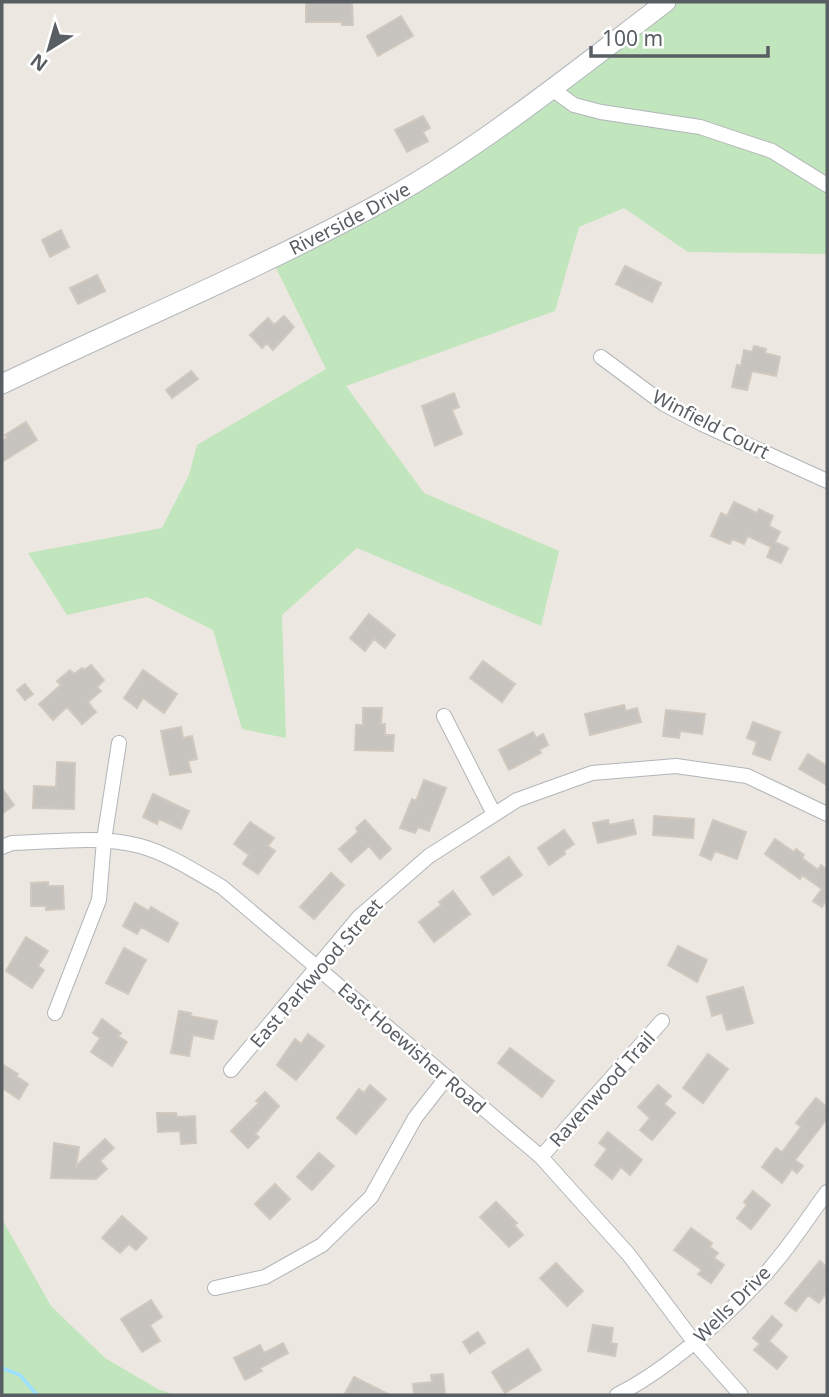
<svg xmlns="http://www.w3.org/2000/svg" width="829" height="1397" viewBox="0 0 829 1397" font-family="'Noto Sans',sans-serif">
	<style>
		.green { fill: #c1e5bc }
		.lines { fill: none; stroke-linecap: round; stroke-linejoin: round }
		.stream { stroke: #9ee0ff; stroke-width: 3.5 }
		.building { fill: #c7c3be; stroke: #d1c9bf; stroke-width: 2 }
		.minor-casing { stroke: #b2b5b9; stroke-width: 16 }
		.secondary-casing { stroke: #b2b7bc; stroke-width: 21 }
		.minor { stroke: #fff; stroke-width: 14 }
		.secondary { stroke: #fff; stroke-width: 19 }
		.labels { text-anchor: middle; stroke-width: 5; stroke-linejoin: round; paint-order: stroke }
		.street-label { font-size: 19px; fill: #595e62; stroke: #fff }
	</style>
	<rect width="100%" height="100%" fill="#ece8e1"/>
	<path class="green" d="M666,2h161v252l-139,-2 -64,-44 -45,19 -24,84 -209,75 78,107 135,58 -18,75 -184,-78 -75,67 4,123 -44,-9 -29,-99 -66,-33 -80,18 -39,-62 134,-25 27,-53 8,-30 129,-76 -55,-111 101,-50z
		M2,1219l49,87 54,52 53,31 17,6h-173z"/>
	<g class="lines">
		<path class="stream" d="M2,1368l18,7 17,20"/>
	</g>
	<path class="building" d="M306,2h46l1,23h-11v-3h-36z
		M401,16l12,20 -35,20 -11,-20z
		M423,116l7,12 -7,4 5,9 -21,11 -12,-22z
		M61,230l8,17 -19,10 -8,-17z
		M625,266l36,17 -9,19 -36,-18z
		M97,275l8,16 -27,13 -8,-16z
		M284,316l10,11 -21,23 -6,-7 -5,5 -12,-13 18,-17 6,7z
		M754,346l12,3 -1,4 15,4 -4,19 -24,-5 -5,19 -15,-3 5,-22 4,1 3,-16 8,2z
		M191,371l7,8 -26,19 -6,-8z
		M454,393l5,14 -7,3 10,24 -27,12 -13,-40z
		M26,422l11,18 -35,22v-21l5,-3 -2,-3z
		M734,502l23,11 2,-4 14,7 -4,10 11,6 -5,10 13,6 -7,15 -14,-6 4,-10 -23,-11 -4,8 -12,-5 -2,5 -19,-8 10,-23 6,3z
		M369,614l26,21 -10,13 -11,-9 -9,12 -15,-13z
		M483,661l32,23 -13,18 -32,-24z
		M91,665l13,15 -7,7 4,4 -13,11 8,10 -14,12 -15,-17 -14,13 -14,-16 22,-19 -4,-4 13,-11 4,4 8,-6 2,2z
		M143,670l34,24 -13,19 -21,-15 -6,10 -13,-10z
		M25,684l8,10 -8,6 -8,-10z
		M624,705l2,6 11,-3 4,14 -51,13 -5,-21z
		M363,708h19l-1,16h4v11h9l-1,16 -38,-1 1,-25h7z
		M666,710l39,4 -3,20 -22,-3 -1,7 -16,-2z
		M753,722l27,10 -10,28 -17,-6 4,-12 -10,-4z
		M181,727l2,11 9,-2 5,23 -9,2 3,11 -21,3 -9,-44z
		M533,732l3,6 7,-4 5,11 -9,5 2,3 -32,17 -10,-20z
		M808,754l19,12v19l-28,-16z
		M57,762l18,1 -1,46 -41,-1 1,-22 22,1z
		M424,780l22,8 -17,43 -11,-4 -3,6 -15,-5 12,-29 4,2z
		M2,788l12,17 -12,9z
		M153,794l36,17 -8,18 -22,-10 -2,5 -14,-7z
		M654,816l40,3 -1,19 -40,-3z
		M365,820l26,29 -11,10 -11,-13 -18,16 -12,-13 19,-17 -2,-4z
		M608,820l1,5 24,-5 3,14 -38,9 -5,-20z
		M713,820l33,12 -9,27 -22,-8 -4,9 -11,-5z
		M250,822l24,16 -6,8 7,5 -17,23 -15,-10 6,-9 -15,-11z
		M564,830l10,14 -10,7 1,3 -16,11 -11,-17z
		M775,839l19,13 2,-3 8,6 -2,3 16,12 3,-5 6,5v29l-5,8 -9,-6 9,-12 -20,-14 -2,4 -35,-25z
		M509,857l13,18 -29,20 -12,-18z
		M331,873l13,12 -30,34 -14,-12z
		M48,882v4h15l1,23 -18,1v-4h-15v-23z
		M453,891l17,23 -36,28 -15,-20 22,-17 -2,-3z
		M135,903l14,8 2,-4 27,16 -10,19 -27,-15 -4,7 -14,-8z
		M26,937l22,14 -10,15 6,4 -12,18 -26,-17z
		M678,946l29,14 -10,22 -29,-17z
		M124,948l22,12 -18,34 -22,-11z
		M743,987l10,36 -26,7 -5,-17 -10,3 -5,-19z
		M179,1011l12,2 -1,3 27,5 -4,18 -20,-4 -4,21 -18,-3z
		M102,1019l19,14 -3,3 9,6 -15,24 -21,-14 9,-14 -7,-5z
		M308,1034l16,12 -28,34 -19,-15 18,-26 6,5z
		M510,1048l44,33 -12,16 -44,-34z
		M708,1054l20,15 -25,34 -20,-15z
		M2,1064l16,10 -2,2 12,8 -9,15 -17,-11z
		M370,1085l16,14 -30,35 -19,-16 22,-29 5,4z
		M658,1085l13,11 -7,8 11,9 -23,27 -12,-10 10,-12 -12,-11z
		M265,1092l14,14 -24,28 4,3 -11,11 -17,-17 28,-28 -3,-2z
		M816,1098l11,9v12l-32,41 8,6 -6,7 -5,-4 -10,14 -20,-16 14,-19 6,4 19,-25 -5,-4z
		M157,1113h19l1,4 18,-1 1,27 -15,1 -1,-13 -22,1z
		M608,1132l34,28 -12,15 -9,-8 -9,12 -17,-14 12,-16 -8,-6z
		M105,1139l9,9 -14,13 7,8 -11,10 -45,-1 3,-35 25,4 -3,19z
		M319,1153l15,13 -22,24 -15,-13z
		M275,1184l15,15 -20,20 -15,-15z
		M753,1191l17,14 -19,24 -14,-11 10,-13 -3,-3z
		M496,1202l21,21 -3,2 9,10 -14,12 -29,-30z
		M122,1216l25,22 -11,12 -7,-6 -9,9 -18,-15z
		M691,1228l21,15 -2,4 8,6 -4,5 10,7 -13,18 -13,-9 4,-4 -28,-20z
		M820,1261l7,6v25l-8,11 -11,-8 -12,16 -11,-8z
		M556,1263l27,28 -16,15 -27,-28z
		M151,1300l11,17 -12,8 10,16 -18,11 -21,-33z
		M772,1316l10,9 -13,16 18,16 -10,12 -23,-19 6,-6 -7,-6z
		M593,1325l20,3 -2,15 6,1 -2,12 -27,-5z
		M478,1332l7,11 -15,10 -7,-11z
		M283,1343l5,10 -28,15 2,3 -17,9 -11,-22 26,-13 4,8z
		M528,1349l13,21 -36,23 -13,-21z
		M443,1374l2,21h-31l-1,-11 19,-2 -1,-7z
		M354,1377l36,18h-46z"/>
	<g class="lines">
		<defs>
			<path id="minor" d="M552,89l22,16 27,7 99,15 72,24 55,34
				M601,357l63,47 38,20 125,57
				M444,716l50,98
				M2,847l10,-4c42,-1 87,-8 128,3 29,8 56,26 82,41l319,270 88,98 66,88 46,52
				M55,1013l44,-113 5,-60 15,-97
				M231,1070l128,-153 70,-61 88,-56 75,-27 84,-7 71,10 80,38
				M541,1157l121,-136
				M215,1288l50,-11 57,-32 49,-48 44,-79 32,-41
				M617,1395c53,-27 100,-70 141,-113 26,-27 47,-60 69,-90"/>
			<g id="secondary">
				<path id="s1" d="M2,384c123,-59 248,-111 369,-176 105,-56 200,-134 295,-206"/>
			</g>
		</defs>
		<use href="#minor" class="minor-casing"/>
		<use href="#secondary" class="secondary-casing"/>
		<use href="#minor" class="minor"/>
		<use href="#secondary" class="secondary"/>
	</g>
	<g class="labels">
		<g class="street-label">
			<text dy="7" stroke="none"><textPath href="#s1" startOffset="385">Riverside Drive</textPath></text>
			<text transform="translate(711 424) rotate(27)" y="7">Winfield Court</text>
			<text transform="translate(316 973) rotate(-49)" y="7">East Parkwood Street</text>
			<text transform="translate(412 1048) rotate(41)" y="7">East Hoewisher Road</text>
			<text transform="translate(602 1089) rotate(-48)" y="7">Ravenwood Trail</text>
			<text transform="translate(732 1304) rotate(-45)" y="7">Wells Drive</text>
		</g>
	</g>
	<rect width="829" height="1397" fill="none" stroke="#595e62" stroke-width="7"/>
	<g transform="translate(49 49) rotate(217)" stroke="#ffffff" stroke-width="5" paint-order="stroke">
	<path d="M0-5L12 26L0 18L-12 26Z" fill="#595e62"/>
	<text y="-10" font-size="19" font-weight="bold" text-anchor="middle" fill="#595e62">N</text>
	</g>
	<path d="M591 46v10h177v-10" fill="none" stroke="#595e62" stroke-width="3.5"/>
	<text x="602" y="46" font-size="21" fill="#595e62" stroke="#ffffff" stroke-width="5" paint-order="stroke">100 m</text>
</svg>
